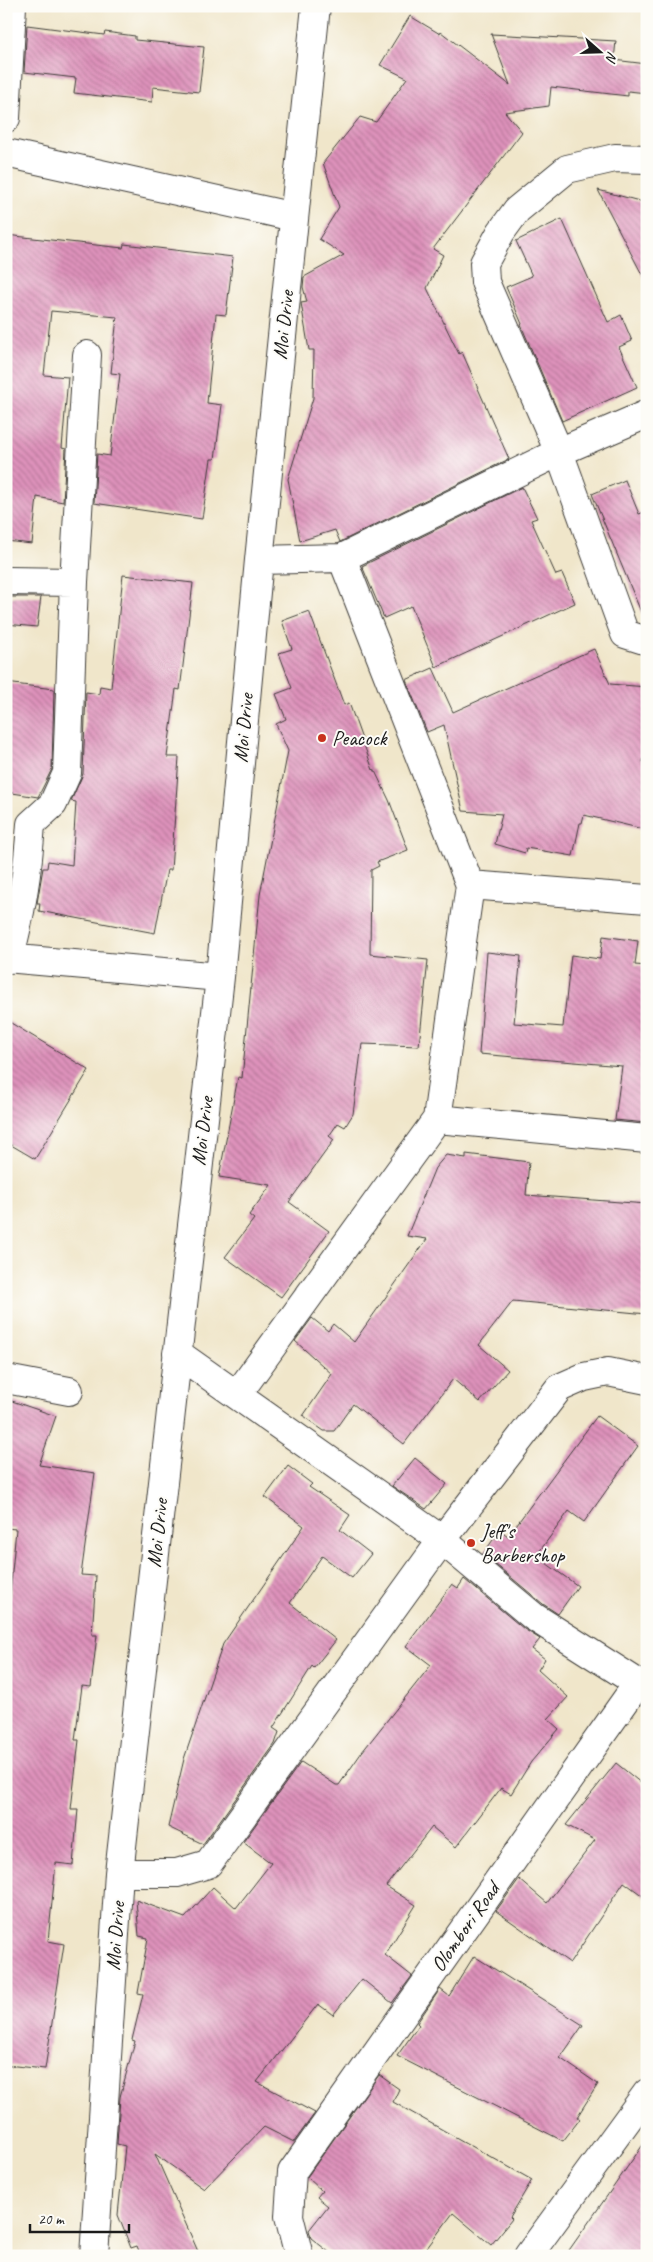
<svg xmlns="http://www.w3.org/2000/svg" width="653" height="2262" viewBox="0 0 653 2262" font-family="Caveat,sans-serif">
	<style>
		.building { fill: url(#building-back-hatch) }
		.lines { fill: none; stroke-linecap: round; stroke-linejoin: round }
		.minor-casing { stroke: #3c3a36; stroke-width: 30 }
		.minor { stroke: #fff; stroke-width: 28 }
		.poi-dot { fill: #c8321e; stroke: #fdfcf7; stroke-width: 2 }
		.labels { text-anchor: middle; stroke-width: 4; stroke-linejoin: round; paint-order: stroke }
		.street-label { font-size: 21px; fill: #1c1c1c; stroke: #fdfcf7 }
		.poi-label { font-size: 21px; fill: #1c1c1c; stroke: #fdfcf7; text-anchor: start }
	</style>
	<defs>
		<pattern id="building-back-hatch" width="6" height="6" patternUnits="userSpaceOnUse" patternTransform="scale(1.25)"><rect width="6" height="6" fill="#de92bb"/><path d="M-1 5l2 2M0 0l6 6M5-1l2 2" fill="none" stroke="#b37697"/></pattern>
	</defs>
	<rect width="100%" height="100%" fill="#fdfcf7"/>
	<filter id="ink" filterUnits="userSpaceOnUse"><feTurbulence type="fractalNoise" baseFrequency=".02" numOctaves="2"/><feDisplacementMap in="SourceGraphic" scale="10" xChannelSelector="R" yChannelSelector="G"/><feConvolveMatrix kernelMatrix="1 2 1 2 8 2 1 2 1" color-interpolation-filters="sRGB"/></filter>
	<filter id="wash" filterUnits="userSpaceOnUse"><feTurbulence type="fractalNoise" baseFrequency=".0096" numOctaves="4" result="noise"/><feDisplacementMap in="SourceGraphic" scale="20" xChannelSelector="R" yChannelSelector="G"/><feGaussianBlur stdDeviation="1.12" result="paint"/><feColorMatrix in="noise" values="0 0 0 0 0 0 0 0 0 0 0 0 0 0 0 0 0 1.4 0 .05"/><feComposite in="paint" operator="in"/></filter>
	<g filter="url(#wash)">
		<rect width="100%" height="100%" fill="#f0e6ca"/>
		<g id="blocks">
			<path class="building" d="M410,16l30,18 1,-2 69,53 -19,-51 125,7 -2,19 33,4v29l-19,-2v5l-77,-9 -2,19 -44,6 17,20 -89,117 10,6 -16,33 32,66 3,-2 47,107 -169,83 -5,-12 -35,11 -12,-62 25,-81 1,-48h-5l-8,-47 6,-1 -4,-15 1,-10 40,-22 -25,-16 20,-32 -16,-44 37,-46 16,5 31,-44 -27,-13z
				M27,25l77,10 1,-3 30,4v4l69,7 -5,45 -46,-5 -1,15 -78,-9 2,-15 -52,-6z
				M598,190l49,13v81z
				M562,219l46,103 13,-7 11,26 -13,6 18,40 -75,34 -41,-96 1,-1 -16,-37 26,-11 -16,-35z
				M6,235l117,13 1,-4 109,13 -7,58 -10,-1 -9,89 15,2 -7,54h-4l-9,60 -108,-16 3,-49 13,2 10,-82 -9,-1 6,-56 -66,-6 -7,64 24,2 -6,71 4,1 -3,53 -26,-5 -5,47 -26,-3z
				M625,480l14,34 8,-3 -1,113 -54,-130z
				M522,487l15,31 -6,2 25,55 6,-2 13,30 -139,64 -25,-61 -27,12 -22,-52z
				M123,575l70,8 -13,107 -4,-1 -9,68h12l-8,113h-4l-12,63 -116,-22 1,-8h-3l6,-35h4l1,-7 24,4 4,-63 -5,-1 12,-27 3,-82 13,2 1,-8 11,2z
				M6,597h35l-4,30 -31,-3z
				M309,611l35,94 5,-2 24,67 1,-1 15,31 19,50 -31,12 2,4 -8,4 -1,84 58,6 -9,86 -57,-2 -9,70 -8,13 -7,-4 -9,13 5,4 -45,62 40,29 -48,66 -56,-40 29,-38 -5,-4 22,-30 -52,-8 19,-100 4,1 18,-183 28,-144 -12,-27 10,-5 -10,-25 16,-6 -13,-35 13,-4 -10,-28z
				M594,649l16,35 37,3v36l-4,39 4,1v67l-63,-15 -2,8h-2l-7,33 -47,-8 -1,5 -30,-9 7,-30 -39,-3 -19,-86 -17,7 -21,-52 27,-12 20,44z
				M6,683l48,6 -2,80 -14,28 -32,-5z
				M603,936l35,5 -3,24 12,1v157l-32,-3 7,-54 -143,-12 8,-102 34,4 -7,67 49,4 8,-72 29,4z
				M6,1020l83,50 -54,89 -29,-17z
				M466,1154l63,8 -3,33 121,9v110l-134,-13 -34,44 29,25 -28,32 -27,-23 -49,65 -51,-40 -19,27h-10l-21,-15 29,-42 -37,-33 17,-23 16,13 5,-7 21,18 73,-103 -20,-3 28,-68 11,-13 20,3z
				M6,1399l50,17 -17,49 56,8 -14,102 15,1 -4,59h5l-6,52 -9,-1 -7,54h4l-8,69h7l-5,56 -17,-2 -8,78 16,3 -19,125 -39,-4v-428l10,-108 -10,-1z
				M597,1416l41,30 -54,76 -15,-11 -33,45 42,30 -20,28 -15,-10 -60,-50 17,-24 8,6z
				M415,1458l32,26 -21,25 -34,-23z
				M288,1466l24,18 -3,3 41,28 -10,15 31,24 -19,24 -30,-22 -32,47 46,37 -22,28 -2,-2 -39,62 6,4 -4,12 -72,100 -35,-17 16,-68 39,-115 81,-118 -39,-29z
				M464,1579l60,50 16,10 -8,10 13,10 -7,11 30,27 -20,22 11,10 -28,33 -20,32 -10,-6 -45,59 -24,-20 -46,59 30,19 -31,50 27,21 -20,27 -30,-24 -29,36 -15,-11 -61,78 58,31 -21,29 -30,-15 -60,62 -49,-35 45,102h-59l-4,-10 -6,2 -13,-33 7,-69 -8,-2 3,-47 15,-56 -3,-1 11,-46 -5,-1 10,-55 -9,-2 -3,-36 49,18 28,-31 23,21 35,-45 -28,-21 58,-80 35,23h3l23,-33 69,-87 -25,-19 46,-62 6,4z
				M616,1763l31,25v111l-23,-17 -54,81 -74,-52 23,-32 28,24 48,-63 -29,-15z
				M474,1956l109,69 -23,33 38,26 -21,33 3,2 -17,22 -166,-85 22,-31 -2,-2 23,-34 9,7z
				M379,2075l20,14 -6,13 139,78 -22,37 2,2 -21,26 -38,-32 -32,43h-87l-23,-18 -2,-8 19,-24 -11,-9 5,-6 -15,-14z
				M647,2139v117h-82z"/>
		</g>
	</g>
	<g filter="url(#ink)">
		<use href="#blocks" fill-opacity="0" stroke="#3c3a36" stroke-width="1"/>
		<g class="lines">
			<defs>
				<path id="minor" d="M6,118l6,-112
					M6,153l288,64
					M647,159l-32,-1 -48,11 -50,41 -16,22 -17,31 1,19 74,170 66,182 22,7
					M342,558l217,-106 88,-38
					M6,581l68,1
					M470,885l177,14
					M6,958l214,19
					M9,959c12,-44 19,-89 22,-135l22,-20 14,-31 7,-191 13,-227
					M437,1119l210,20
					M177,1353l265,187 92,77 113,72
					M6,1379l63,12
					M237,1395l200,-276 33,-234 -128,-327 -83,2
					M119,1873h58l31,-9 234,-324 117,-152 25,-11 24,-5 39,8
					M94,2256l25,-383 101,-896 39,-417 57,-554
					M299,2256l-10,-40 3,-44 346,-489
					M528,2256l119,-163"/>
			</defs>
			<use href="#minor" class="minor-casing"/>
			<use href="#minor" class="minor"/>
		</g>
	</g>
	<g class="poi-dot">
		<circle cx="322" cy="738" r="5"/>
		<circle cx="471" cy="1543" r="5"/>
	</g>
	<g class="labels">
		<g class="street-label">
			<text transform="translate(283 325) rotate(-84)" y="7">Moi Drive</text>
			<text transform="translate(243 728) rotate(-85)" y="7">Moi Drive</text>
			<text transform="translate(202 1131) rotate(-83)" y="7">Moi Drive</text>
			<text transform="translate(157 1533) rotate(-84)" y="7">Moi Drive</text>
			<text transform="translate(465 1927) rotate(-55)" y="7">Olombori Road</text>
			<text transform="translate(115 1936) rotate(-86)" y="7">Moi Drive</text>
		</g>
		<g class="poi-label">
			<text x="332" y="745">Peacock</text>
			<text x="481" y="1538">Jeff's<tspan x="481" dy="24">Barbershop</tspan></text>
		</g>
	</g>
	<rect width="653" height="2262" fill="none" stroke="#fdfcf7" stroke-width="25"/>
	<g transform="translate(600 52) rotate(110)" stroke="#fdfcf7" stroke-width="4" paint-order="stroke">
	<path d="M0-4L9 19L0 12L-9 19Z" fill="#1c1c1c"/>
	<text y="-8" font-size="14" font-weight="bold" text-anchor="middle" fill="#1c1c1c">N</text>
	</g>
	<path d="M30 2224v8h99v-8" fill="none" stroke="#1c1c1c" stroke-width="2.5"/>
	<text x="38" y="2224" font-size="15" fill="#1c1c1c" stroke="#fdfcf7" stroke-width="4" paint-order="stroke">20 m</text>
</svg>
